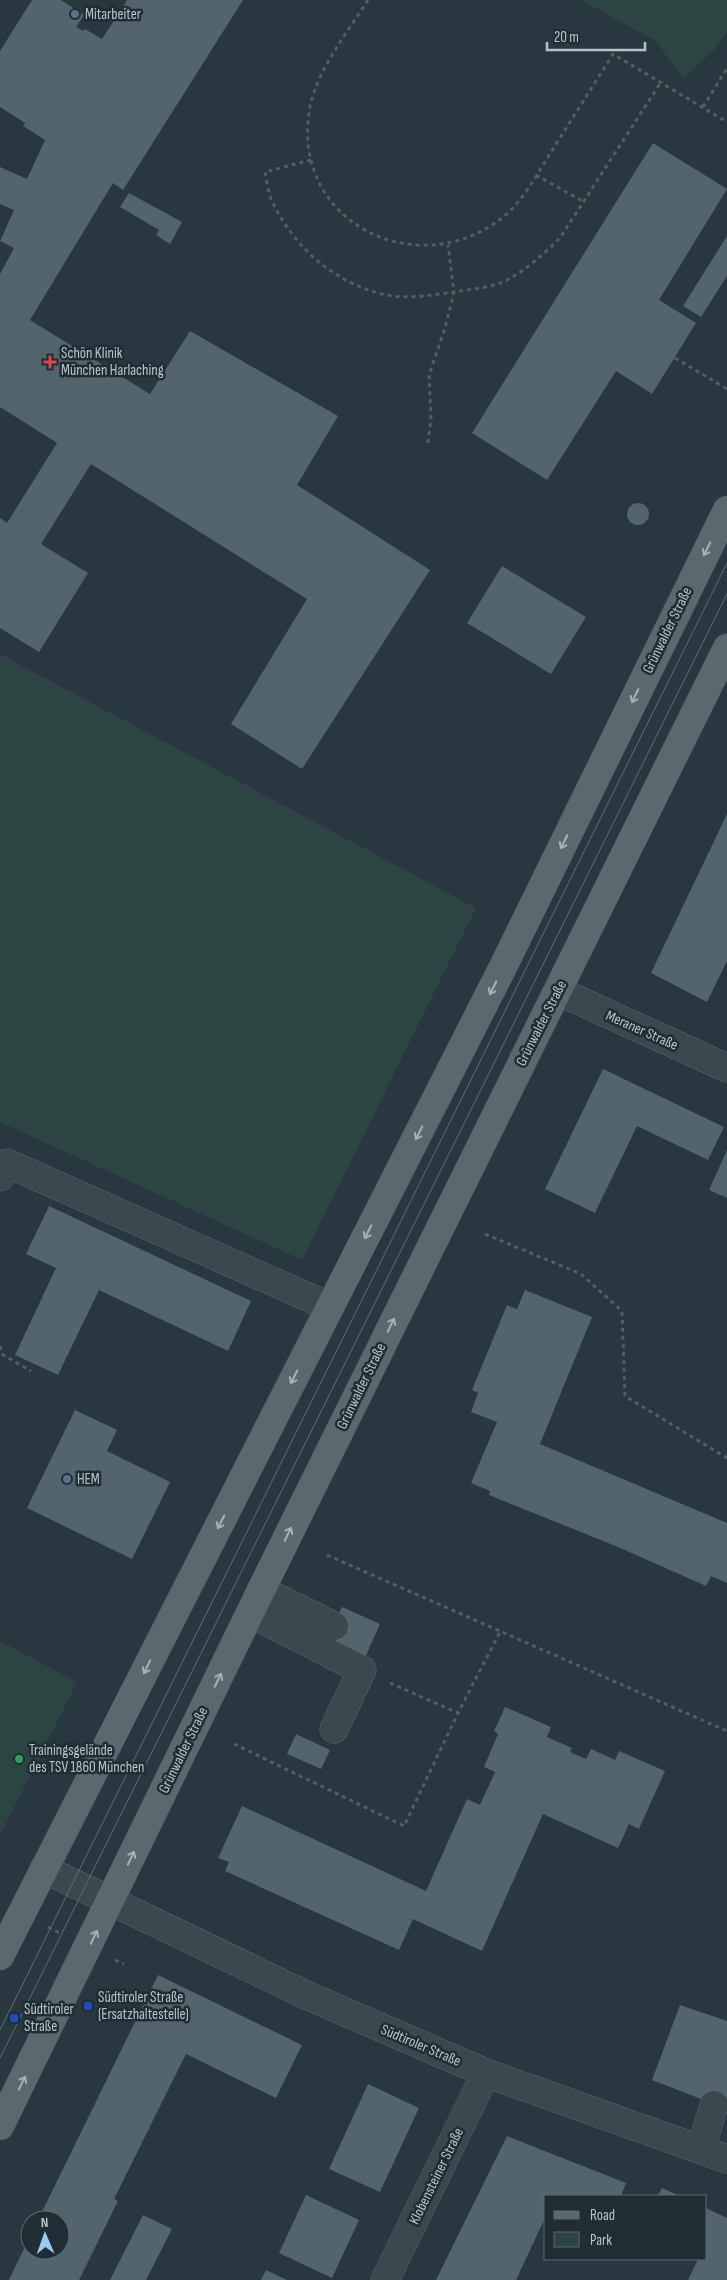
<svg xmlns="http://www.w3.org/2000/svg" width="727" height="2280" viewBox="0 0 727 2280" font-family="'Sofia Sans Condensed',sans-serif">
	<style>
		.green { fill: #2d4542 }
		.building { fill: #54646d }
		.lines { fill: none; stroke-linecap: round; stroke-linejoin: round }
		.minor-casing { stroke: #5a666d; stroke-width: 29 }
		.major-casing { stroke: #49545c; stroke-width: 29 }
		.path { stroke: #4c6160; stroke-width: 3; stroke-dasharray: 4 4; stroke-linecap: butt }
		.minor { stroke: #3c4850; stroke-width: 28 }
		.major { stroke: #5a6870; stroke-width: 28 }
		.tram { stroke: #5f6d77; stroke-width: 1 }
		.oneway { stroke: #a6b1b8 }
		.service-dot { fill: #5c6f8a; stroke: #212d35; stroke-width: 2 }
		.health-dot { fill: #e0444e; stroke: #212d35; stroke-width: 2 }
		.leisure-dot { fill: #2e9e5b; stroke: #212d35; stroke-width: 2 }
		.transit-dot { fill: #1a4fb4; stroke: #212d35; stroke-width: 2 }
		.labels { text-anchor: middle; stroke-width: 5; stroke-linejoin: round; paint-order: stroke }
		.poi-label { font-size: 15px; fill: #b9c3ca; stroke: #212d35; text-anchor: start }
		.street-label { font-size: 15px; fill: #b9c3ca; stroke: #212d35 }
	</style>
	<rect width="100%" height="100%" fill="#283740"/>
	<path class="green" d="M581,0h146v31l-12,18 -32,30 -27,-38z
		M0,654l476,254 -174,352 -302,-138z
		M0,1641l77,41 -77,153z"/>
	<path class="building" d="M32,0h29l23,15 -8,12 7,4 2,-2 17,10 25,-39h116l-120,190 -10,-7 -83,137 120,74 40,-63 148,85 -41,69 133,85 -128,199 -71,-45 76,-125 -216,-135 -50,80 47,29 -49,79 -39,-24v-110l7,5 50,-80 -57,-36v-133l14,-26 -14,-7 14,-31 -14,-6v-37l27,12 18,-39 -22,-14 2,-3 -25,-16v-56z
		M653,143l74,46 -68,111 37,23 -44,71 -36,-23 -69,109 -75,-47z
		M129,193l53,29 -12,22 -14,-9 3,-5 -39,-23z
		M727,236v40l-26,41 -18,-11z
		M627 514a11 11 0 1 1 22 0a11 11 0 1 1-22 0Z
		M502,566l84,51 -35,57 -84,-51z
		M727,814v147l-20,41 -56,-29z
		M603,1069l121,58 -16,33 -71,-34 -42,87 -50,-24z
		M727,1150v48l-18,-8z
		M49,1206l202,95 -23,50 -129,-61 -41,85 -43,-20 41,-87 -30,-14z
		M525,1290l67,27 -52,127 187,79v60l-16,-7 -5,10 -88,-39 -129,-52 1,-4 -19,-8 26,-61 -26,-10 7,-19 -6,-3 35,-85 10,4z
		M75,1410l42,20 -10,21 63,31 -38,77 -105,-51z
		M342,1607l38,17 -16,36 -38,-17z
		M505,1707l46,20 -4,10 25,11 -2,4 16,7 5,-10 24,11 4,-9 46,20 -26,58 -10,-5 -11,24 -75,-34 -61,137 -69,-32 -14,31 -174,-79 4,-9 -11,-4 24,-52 184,85 41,-92 13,6 15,-33 -11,-5 14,-33 -4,-3z
		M296,1734l34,16 -9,19 -34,-15z
		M158,1975l144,70 -26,53 -90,-44 -72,145 4,2 -39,79h-70l21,-44v14h30v-30h-22z
		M680,2005l47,16v88l-75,-29z
		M368,2084l51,24 -39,84 -51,-23z
		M507,2136l119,47 -5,13h-75v20l-30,64h-80z
		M662,2188l18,8h-22z
		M306,2195l53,25 -27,58 -53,-25z
		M706,2208l21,10v62h-39l10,-21h8z
		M143,2215l29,14 -26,51h-36z
		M266,2270l21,10h-26z"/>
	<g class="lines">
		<defs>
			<path id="minor" d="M558,991l169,77
				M0,1177l7,-14 323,144
				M261,1590l73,36
				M250,1613l112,57 -28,59
				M44,1869l262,126 180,78 241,86
				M701,2149l13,-44
				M385,2280l101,-207"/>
			<path id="major" d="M0,1956l504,-991 223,-455
				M0,2126l268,-550 459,-928"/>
		</defs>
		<use href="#minor" class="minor-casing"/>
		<use href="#major" class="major-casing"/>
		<path class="path" d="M368,0c-22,35 -53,72 -59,113 -16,108 104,169 189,108 24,-17 39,-47 55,-72 20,-32 40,-63 60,-95l114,68
			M703,107l24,-39
			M311,160l-46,12c2,9 3,21 7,29 21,45 61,81 110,93 23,6 50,1 72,-2 16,-3 34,-4 49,-10 21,-10 41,-28 57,-44l101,-156
			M536,175l48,27
			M675,358l52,31
			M428,443l3,-26 -2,-42 16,-47 9,-36 -6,-47
			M485,1234l96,40 41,37 3,85 102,62
			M0,1346l3,9 28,16
			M327,1555l400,176
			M390,1683l68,30
			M234,1744l170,82 54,-113 42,-81
			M48,1927l12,6
			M115,1960l9,4"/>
		<use href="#minor" class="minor"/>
		<use href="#major" class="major"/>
		<path class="tram" d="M0,2030l727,-1467
			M0,2058l727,-1464"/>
	</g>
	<defs><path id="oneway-shaft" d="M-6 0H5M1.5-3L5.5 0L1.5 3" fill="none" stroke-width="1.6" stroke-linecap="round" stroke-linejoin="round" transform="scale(1.25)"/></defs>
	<g class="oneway">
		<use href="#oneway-shaft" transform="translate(707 549) rotate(117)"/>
		<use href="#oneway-shaft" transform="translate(635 696) rotate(116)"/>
		<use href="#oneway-shaft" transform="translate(564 842) rotate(116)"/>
		<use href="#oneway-shaft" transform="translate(493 988) rotate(117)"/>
		<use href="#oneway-shaft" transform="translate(419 1133) rotate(117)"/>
		<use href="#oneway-shaft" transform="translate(368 1232) rotate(117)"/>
		<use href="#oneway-shaft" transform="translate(391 1325) rotate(-64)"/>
		<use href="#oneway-shaft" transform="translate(294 1377) rotate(117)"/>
		<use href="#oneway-shaft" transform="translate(221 1522) rotate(117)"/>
		<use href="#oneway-shaft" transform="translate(288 1534) rotate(-64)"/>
		<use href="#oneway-shaft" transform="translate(147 1667) rotate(116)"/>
		<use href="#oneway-shaft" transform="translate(218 1680) rotate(-64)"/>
		<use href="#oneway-shaft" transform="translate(131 1858) rotate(-65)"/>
		<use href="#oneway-shaft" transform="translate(94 1937) rotate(-65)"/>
		<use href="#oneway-shaft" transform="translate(22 2083) rotate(-64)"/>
	</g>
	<g class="service-dot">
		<circle cx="75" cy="14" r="5"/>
		<circle cx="67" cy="1479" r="5"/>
	</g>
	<path class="health-dot" d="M47.5 354.5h5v5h5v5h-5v5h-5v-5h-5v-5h5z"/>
	<circle class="leisure-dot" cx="19" cy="1759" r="5"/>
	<g class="transit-dot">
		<rect x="83" y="2001" width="10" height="10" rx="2.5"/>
		<rect x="9" y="2013" width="10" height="10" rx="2.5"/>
	</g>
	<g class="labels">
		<g class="poi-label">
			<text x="85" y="19">Mitarbeiter</text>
			<text x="61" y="358">Schön Klinik<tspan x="61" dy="17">München Harlaching</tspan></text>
			<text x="77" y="1484">HEM</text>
			<text x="29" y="1755">Trainingsgelände<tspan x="29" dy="17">des TSV 1860 München</tspan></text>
			<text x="98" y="2002">Südtiroler Straße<tspan x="98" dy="17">(Ersatzhaltestelle)</tspan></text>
			<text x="24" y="2014">Südtiroler<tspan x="24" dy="17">Straße</tspan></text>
		</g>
		<g class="street-label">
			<text transform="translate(667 630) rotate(-64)" y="5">Grünwalder Straße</text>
			<text transform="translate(541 1023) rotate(-63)" y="5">Grünwalder Straße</text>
			<text transform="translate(642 1030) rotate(24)" y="5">Meraner Straße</text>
			<text transform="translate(361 1386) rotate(-64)" y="5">Grünwalder Straße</text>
			<text transform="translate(183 1750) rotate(-64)" y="5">Grünwalder Straße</text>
			<text transform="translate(421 2045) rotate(23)" y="5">Südtiroler Straße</text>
			<text transform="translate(436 2176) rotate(-64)" y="5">Klobensteiner Straße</text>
		</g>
	</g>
	<rect x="544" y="2195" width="162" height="65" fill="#212d35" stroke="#5e6971"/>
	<rect x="554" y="2211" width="25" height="8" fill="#5a6870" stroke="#5e6971"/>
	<text x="590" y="2220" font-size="15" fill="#b9c3ca">Road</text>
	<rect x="554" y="2232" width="25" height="15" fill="#2d4542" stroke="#5e6971"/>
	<text x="590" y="2245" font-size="15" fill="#b9c3ca">Park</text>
	<g transform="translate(45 2235) rotate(358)"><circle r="24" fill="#212d35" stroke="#5e6971"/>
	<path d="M0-4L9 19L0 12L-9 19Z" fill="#97cbf1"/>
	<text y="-8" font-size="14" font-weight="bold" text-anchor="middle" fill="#b9c3ca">N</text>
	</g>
	<path d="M547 42v8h98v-8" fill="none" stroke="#b9c3ca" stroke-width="2.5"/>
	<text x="554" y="42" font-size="15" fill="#b9c3ca" stroke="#212d35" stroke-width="4" paint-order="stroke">20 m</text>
</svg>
